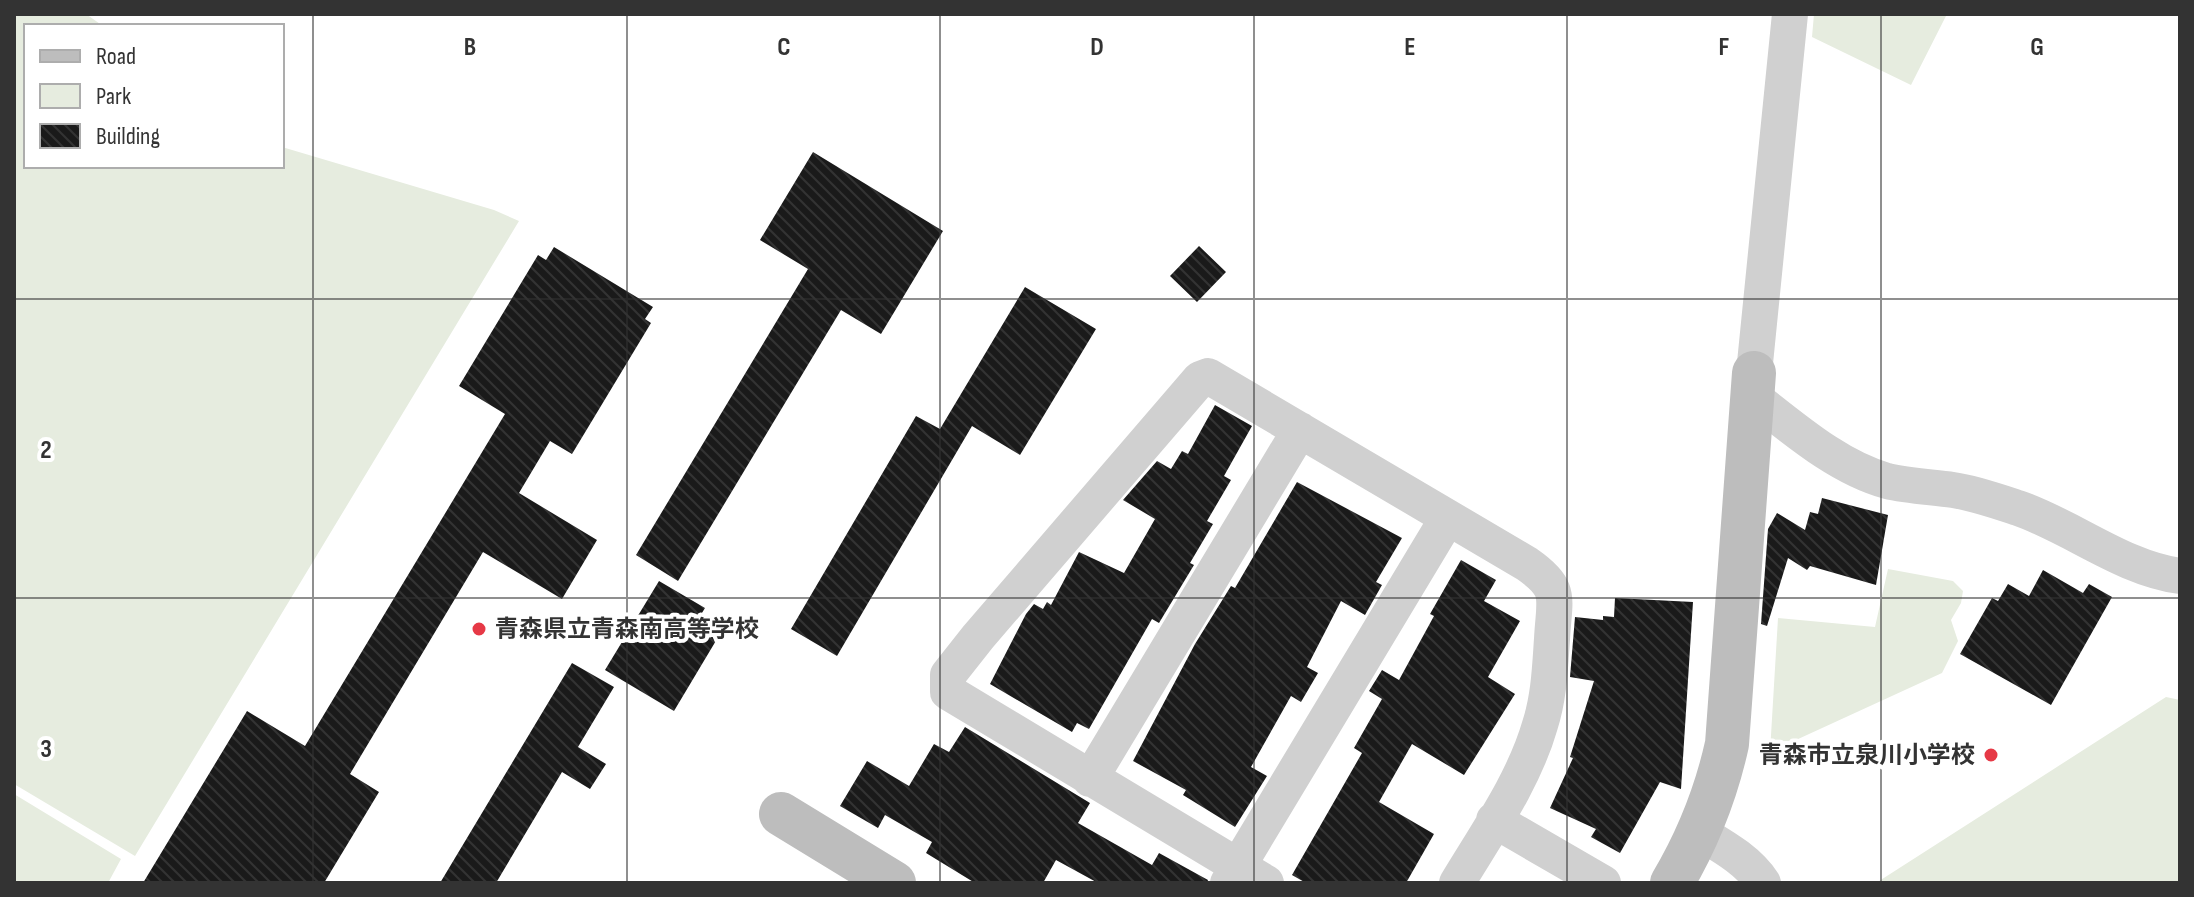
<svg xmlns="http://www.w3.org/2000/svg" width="2194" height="897" viewBox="0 0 2194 897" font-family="'Sofia Sans Condensed','Noto Sans JP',sans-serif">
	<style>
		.park { fill: #e6ecdf }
		.building { fill: url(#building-back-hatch) }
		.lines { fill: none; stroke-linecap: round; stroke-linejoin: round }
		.street { stroke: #d0d0d0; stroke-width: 36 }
		.secondary { stroke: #bdbdbd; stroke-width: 44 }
		.grid { fill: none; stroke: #333; stroke-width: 2; stroke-opacity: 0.55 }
		.poi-dot { fill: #e63946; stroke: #fff; stroke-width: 3 }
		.labels { text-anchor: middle; stroke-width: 8; stroke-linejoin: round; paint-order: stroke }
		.poi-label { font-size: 24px; font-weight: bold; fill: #333; stroke: #fff; text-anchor: start }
		.grid-label { font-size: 26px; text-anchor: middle; font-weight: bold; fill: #333; stroke: #fff; stroke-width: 8; stroke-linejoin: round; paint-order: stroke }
	</style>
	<defs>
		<pattern id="building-back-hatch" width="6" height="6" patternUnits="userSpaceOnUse" patternTransform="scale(2)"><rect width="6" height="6" fill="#1a1a1a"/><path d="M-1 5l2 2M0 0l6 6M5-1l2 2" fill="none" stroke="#333"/></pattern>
	</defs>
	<rect width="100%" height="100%" fill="#fff"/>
	<path class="park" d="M14,14h72l17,12h-77v140h256v-19l212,63 25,11 -384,635 -121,-72z
		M1814,14h133l-36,71 -99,-48z
		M1888,569l65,12 10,10 -2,12 -10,17 7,21 -16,32 -172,79 8,-134 97,9z
		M2166,697l14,3v183h-304z
		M14,794l107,65 -13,24h-94z"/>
	<path class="building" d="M813,152l130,79 -62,103 -40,-24 -163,271 -42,-26 172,-286 -48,-29z
		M1199,246l27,26 -29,30 -27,-26z
		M554,247l99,60 -8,12 6,4 -79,131 -22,-13 -31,52 78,47 -35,59 -79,-47 -133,222 29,18 -55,91h-181l104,-172 58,35 200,-332 -46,-28 79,-131 8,5z
		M1025,287l71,42 -76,126 -48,-29 -135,230 -46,-27 125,-213 24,13z
		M1215,405l37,21 -28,50 7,4 -24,41 6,3 -23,39 4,2 -35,58 -7,-4 -63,110 -12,-6 -5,9 -82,-48 36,-70 8,-10 9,5 4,-7 4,3 28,-53 45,21 31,-54 -32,-19 34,-39 14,8 11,-18 6,3z
		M1297,482l105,56 -26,44 6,3 -17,30 -24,-14 -34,66 11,6 -17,29 -10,-6 -40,71 16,9 -32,51 -52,-32 3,-5 -53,-29 62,-117 36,-58 4,2z
		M1822,498l66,17 -12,70 -66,-19 -3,4 -19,-12 -21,68 -6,-2 7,-95 9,-16 28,17 5,-18 8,2z
		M1461,560l35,20 -12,21 36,20 -32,56 27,17 -51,81 -52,-31 -33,58 55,32 -28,49h-100l-14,-8 70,-122 -8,-5 28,-49 -13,-8 13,-21 17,10 35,-64 -4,-2z
		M2043,570l40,23 6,-9 23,13 -61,108 -91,-51 32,-56 6,3 10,-17 21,12z
		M659,581l46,27 -8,13 23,13 -46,77 -69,-41z
		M1615,598l78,4 -12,187 -21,-7 -40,71 -29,-16 5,-8 -46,-21 23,-50 -3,-1 24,-76 -24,-4 5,-60 28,3v-4l11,1z
		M572,663l42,24 -36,60 28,17 -16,25 -28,-17 -66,111h-56z
		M965,727l125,76 -12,20 74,42 7,-12 49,27 -1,3h-109l-42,-23 -13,23h-68l-49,-30 6,-11 -47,-27 -7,13 -38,-22 27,-45 42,25 25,-42 15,8z"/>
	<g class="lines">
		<path class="street" d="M1754,373l36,-359
			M1753,397c40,31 84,70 134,84 21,5 44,6 66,9 21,3 44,11 65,18 55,19 104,60 162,68
			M1090,779l210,-349
			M1494,820l109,63
			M1699,832c23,14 49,28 64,51
			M1228,883l219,-364
			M1266,883l-318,-191v-17l30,-38 222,-258 8,-3 319,188c36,25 27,34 25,75 -2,29 -3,58 -12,86 -16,56 -53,108 -83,158"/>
		<path class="secondary" d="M781,814l113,69
			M1672,883c26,-44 44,-89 55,-139l27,-371"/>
	</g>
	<path class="grid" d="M313,14v869M627,14v869M940,14v869M1254,14v869M1567,14v869M1881,14v869M14,299h2166M14,598h2166"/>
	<g class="poi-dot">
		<circle cx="479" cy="629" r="8"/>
		<circle cx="1991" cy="755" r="8"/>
	</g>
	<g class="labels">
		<g class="poi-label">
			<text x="495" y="637">青森県立青森南高等学校</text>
			<text x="1975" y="763" text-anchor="end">青森市立泉川小学校</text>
		</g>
	</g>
	<g class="grid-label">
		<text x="470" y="55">B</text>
		<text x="784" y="55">C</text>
		<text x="1097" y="55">D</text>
		<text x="1410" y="55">E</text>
		<text x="1724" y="55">F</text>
		<text x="2037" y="55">G</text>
		<text x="46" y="458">2</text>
		<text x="46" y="757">3</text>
	</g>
	<rect width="2194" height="897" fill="none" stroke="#333333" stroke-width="32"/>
	<rect x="24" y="24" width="260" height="144" fill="#ffffff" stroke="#adadad" stroke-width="2"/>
	<rect x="40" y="50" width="40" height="12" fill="#bdbdbd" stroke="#adadad" stroke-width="2"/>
	<text x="96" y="64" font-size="24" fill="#333333">Road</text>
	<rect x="40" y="84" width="40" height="24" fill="#e6ecdf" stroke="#adadad" stroke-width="2"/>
	<text x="96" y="104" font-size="24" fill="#333333">Park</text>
	<rect x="40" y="124" width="40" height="24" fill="url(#building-back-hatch)" stroke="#adadad" stroke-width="2"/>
	<text x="96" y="144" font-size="24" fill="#333333">Building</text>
</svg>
